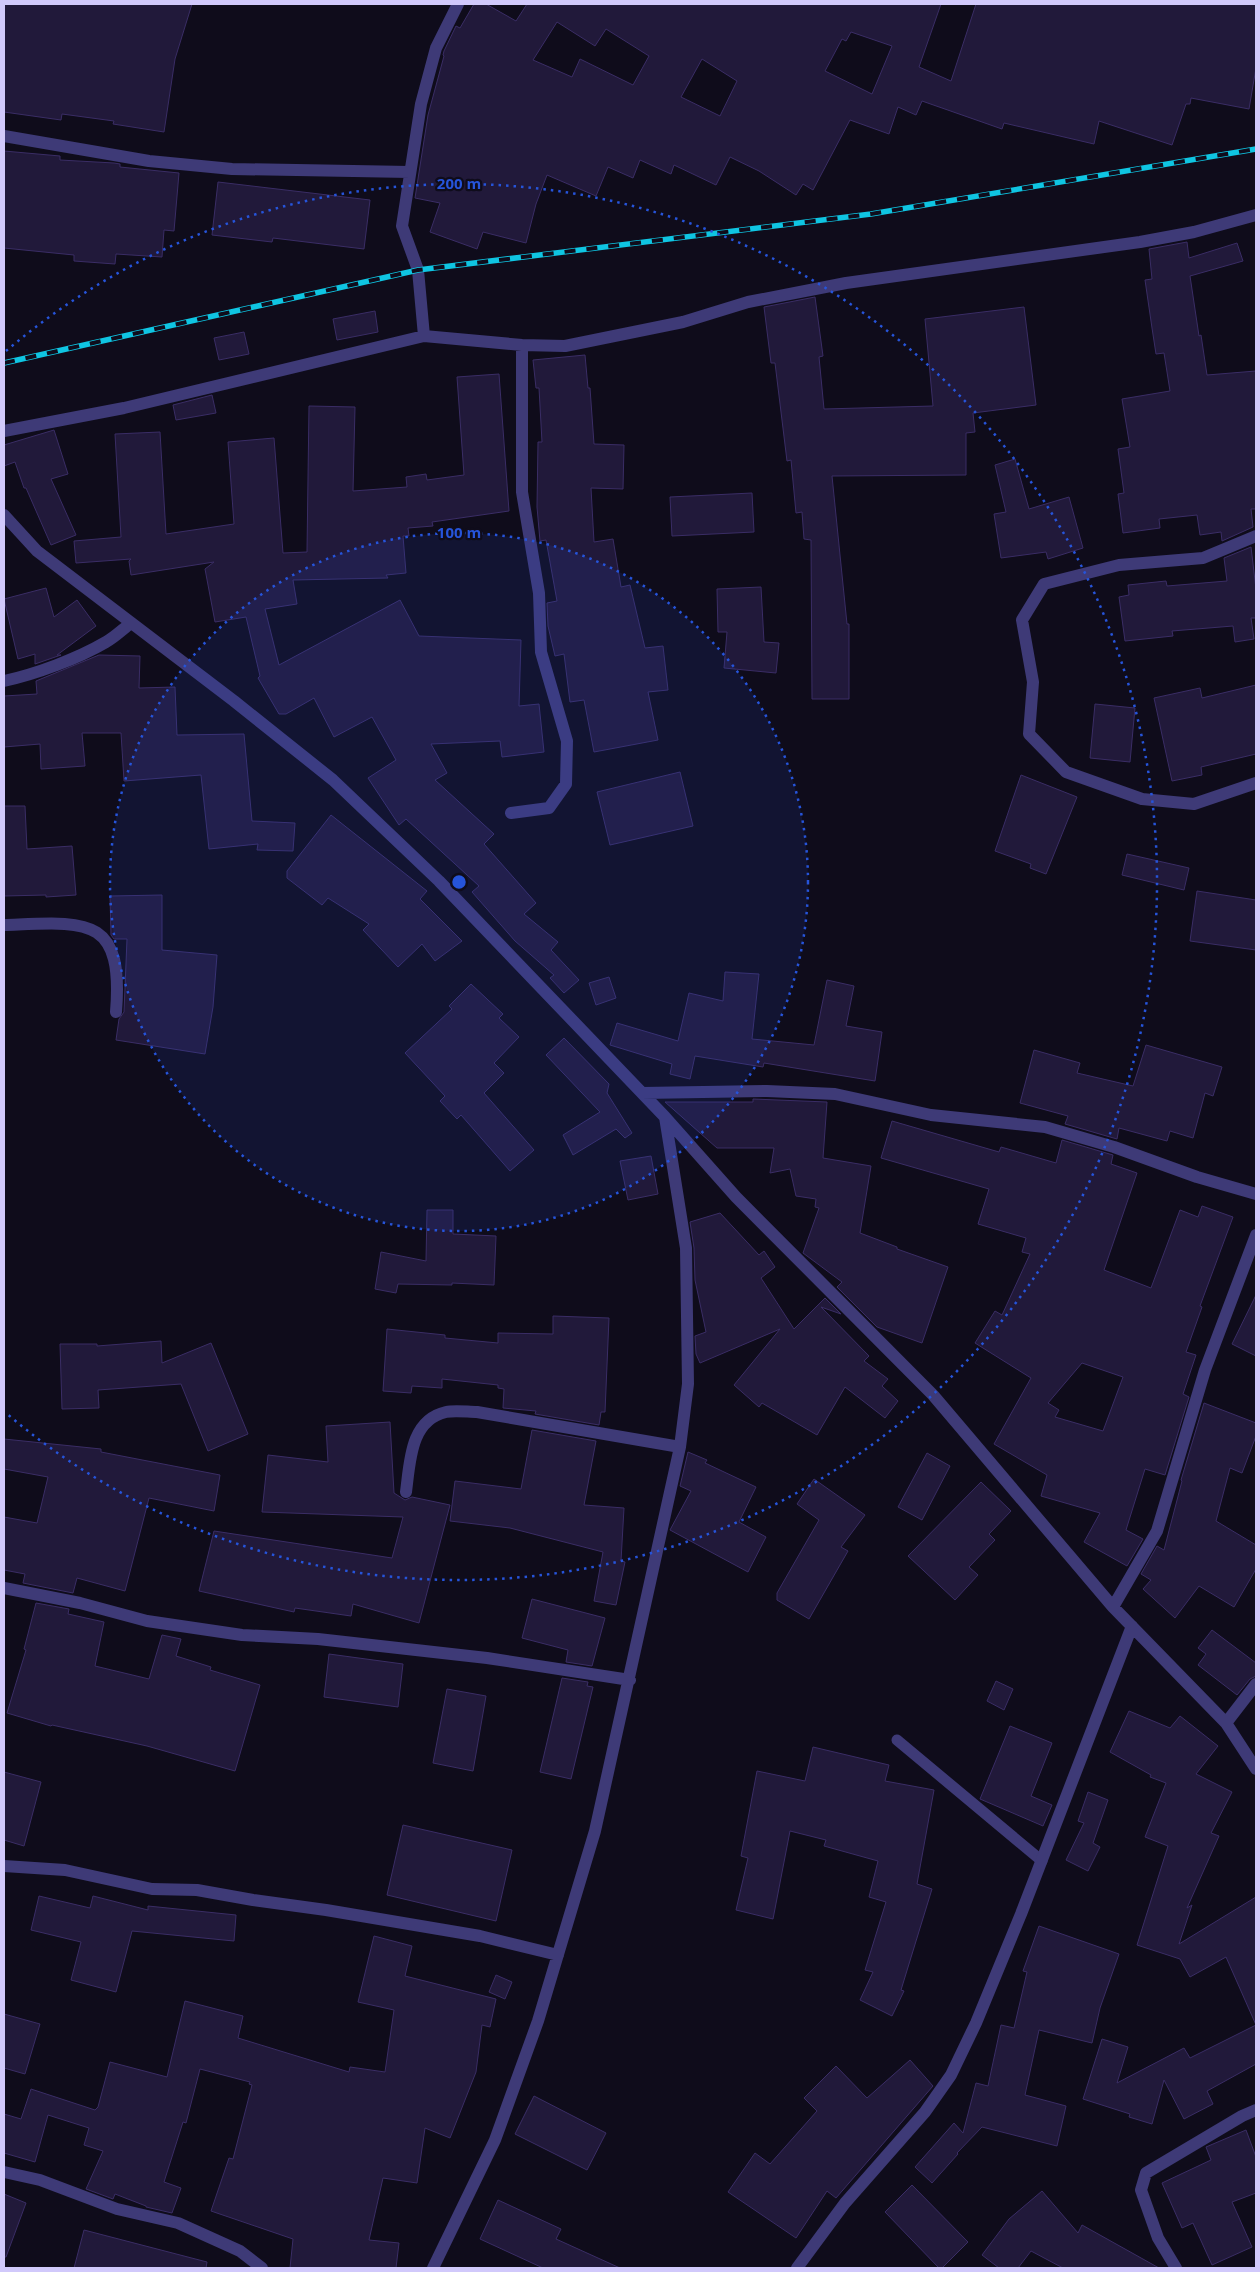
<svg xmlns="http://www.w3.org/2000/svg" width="1260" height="2272" viewBox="0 0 1260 2272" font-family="'Open Sans',sans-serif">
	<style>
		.building { fill: #21193a; stroke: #3a2d65; fill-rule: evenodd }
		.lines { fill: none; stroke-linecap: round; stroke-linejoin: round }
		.lane { stroke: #3e3a77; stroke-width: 11 }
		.street { stroke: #3e3a77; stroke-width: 12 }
		.rail-casing { stroke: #0fc5e2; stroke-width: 5.5 }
		.rail { stroke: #0f0c1b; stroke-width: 4; stroke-dasharray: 11; stroke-linecap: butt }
		.ring { fill: none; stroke: #2654da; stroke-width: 2.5; stroke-dasharray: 2.5 5 }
		.centre { fill: #2654da; stroke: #0f0c1b; stroke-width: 2.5 }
		.ring-label { font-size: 15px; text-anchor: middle; font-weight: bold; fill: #2654da; stroke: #0f0c1b; stroke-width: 4.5; stroke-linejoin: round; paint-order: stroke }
	</style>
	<rect width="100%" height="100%" fill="#0f0c1b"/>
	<path class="building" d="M4,4h188l-17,55 -11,73 -51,-8 1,-3 -52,-7 -1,6 -57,-8z
		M474,4h12l30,17 11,-17h414l-22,63 32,14 25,-77h280v64l-7,41 -58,-11 -1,6h-4l-14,41 -73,-24 -5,23 -90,-21 -2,6 -80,-28 -6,14 -18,-8 -9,27 -39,-14 -37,70 -10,-6 -7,11 -37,-24 -29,-14 -14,28 -42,-20 -3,9 -31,-14 -7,18 -25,-11 -12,29 -49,-21 -11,29 -10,39 -43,-11 -6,17 -47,-17 10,-29 -25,-5 13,-83 16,-59 -1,-1 1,-4 12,-25 4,2zM557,22l38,24 11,-17 43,27 -16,29 -53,-26 -8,18 -39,-17zM851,32l41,14 -20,48 -47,-23 17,-32 4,2zM702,59l35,22 -17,35 -39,-19z
		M4,151l56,5v4l54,3 6,1v3l59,6 -5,58 -10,-1 -2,27 -46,-3 -1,10 -41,-3v-6l-70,-7z
		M218,182l152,18 -6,49 -91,-11 -1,4 -60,-7z
		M1187,242l2,16 48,-15 6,18 -53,15 9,60 2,-1 6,40 49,-4v138h-5l2,18 -31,14 -1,-9 -21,3 -3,-20 -38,4 1,9 -37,5 -5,-39 6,-1 -6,-44 12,-2 -8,-48 48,-8 -6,-38 -8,1 -4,-26 -7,-48 7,-1 -3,-30z
		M815,297l8,59 -4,1 5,52 109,-3 -8,-87 99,-12 12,98 -63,8 2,19 -9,1v42l-134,1 15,148h2v75h-37l-1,-159 -7,-1 -2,-27 -6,1 -5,-53 -4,1 -12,-98h-4l-7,-56z
		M375,311l3,21 -41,8 -4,-21z
		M244,332l5,22 -30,6 -5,-22z
		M585,355l3,33h2l4,56 30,1 -1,44 -32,-1 3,54 19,-3 8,48 9,-2 15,63 18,-2 5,44 -20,2 10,48 -64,12 -10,-52 -14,2 -6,-48 -9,2 -7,-30 -1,-23 10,-2 -11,-61 -6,1 -3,-34 1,-65h4l-3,-54h-3l-3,-28z
		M499,374l10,137 -77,11 1,4 -25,2 1,8h-6l3,37 -20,2 2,3 -95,2 4,24 -32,5 14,56 121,-65 19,36 102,4 -2,66 20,-2 5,48 -42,5 -2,-16 -69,3 16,29 -12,7 59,54 -10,10 52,59 -12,11 34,28 -7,8 28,30 -15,13 -14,-15 4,-3 -39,-34 -43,-49 7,-6 -73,-67 -7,6 -31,-47 28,-18 -24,-43 -38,20 -20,-39 -28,16h-7l-21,-36 2,-2 -14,-59 -31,5 -10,-53 9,-7 -83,13 -2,-14 2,-2 -55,4 -2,-22 47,-4 -6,-103 45,-2 6,102 68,-10 -6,-82 46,-4 9,115 24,-1 2,-146 46,1 -2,84 54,-4 -1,-10 20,-3 1,6 37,-5 -7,-98z
		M212,395l4,18 -40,7 -3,-15z
		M54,430l14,44 -17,5 25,56 -25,10 -25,-57h-2l-9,-26 -11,4v-21z
		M1015,459l14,50 40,-12 14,51 -35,11 -2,-7 -45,6 -7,-44 12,-2 -11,-47z
		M752,493l2,39 -82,4 -2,-39z
		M1251,547l5,42v29h-5l3,21 -19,3 -2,-16 -61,5 1,5 -48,5 -6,-44 10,-2 -1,-10 38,-4 1,5 60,-5 -3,-23z
		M761,587l3,55 15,1 -3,30 -52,-5 3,-36h-9l-1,-43z
		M46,588l8,29 23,-17 19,26 -39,29h4l-26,9v-10l-17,5 -14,-60z
		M99,655l41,1 -1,32 36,-1 2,48 67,-1 8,87 43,2 -2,28 -36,-1 1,-6 -49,5 -8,-74 -77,6 -3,-48h-39l3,33 -44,3 -1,-25 -36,3v-51l33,-2 -1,-13z
		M1256,685v69l-55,13 1,8 -30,6 -18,-83 46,-10 2,10z
		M1095,704l40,4 -5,54 -40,-4z
		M680,772l13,54 -83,19 -13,-53z
		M1021,775l56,22 -31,77 -16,-6 1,-4 -36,-13z
		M4,806h21l2,43 45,-3 4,49 -30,2v-2l-42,1z
		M331,815l96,76 -7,8 42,42 -27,20 -13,-17 -24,23 -35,-37 6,-6 -41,-26 -6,7 -35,-27v-7z
		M1127,854l62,14 -5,22 -62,-15z
		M1197,891l59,9v50l-66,-9z
		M162,895v55l55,5 -4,52 -8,47 -89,-14 3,-21 5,-7 3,-73h-13l-3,-4 -1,-39z
		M725,972l34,2 -7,65 62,6 13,-65 27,6 -8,40 36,6 -7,49 -111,-18 -1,4 -68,-11 -5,23 -20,-5 2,-10 -62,-19 7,-22 61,18 11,-48 34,8z
		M609,977l7,21 -20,7 -7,-22z
		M471,984l32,30 -4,4 20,19 -25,26 10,10 -20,20 50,57 -24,21 -49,-56 -4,4 -17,-18 5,-5 -40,-43 47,-44 -3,-3z
		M564,1038l45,46 -2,9 25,40 -7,5 -9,-9 -43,26 -10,-20 37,-23 -54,-57z
		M1146,1045l76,22 -9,29 -8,-3 -12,45 -23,-7 -3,10 -48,-13 -2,11 -52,-15 3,-8 -48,-13 14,-53 46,13 -3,10 56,13z
		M753,1099l74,3 -4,56 48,8 -11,67 37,14v2l51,18 -26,76 -45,-16 -40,-40 5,-5 -39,-29 16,-45 -4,-1 1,-8 -20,-3 -6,-27 -20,4 4,-25h-57l-52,-46h88z
		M892,1121l107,31 2,-5 55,16 6,-23 51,15 -2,9 26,9 -33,97 47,18 29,-78 18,7 4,-11 31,11 -33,89 2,1 -16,45 10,3 -13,39 6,3 -24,78 -20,-6 -19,61 17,9 -16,27 -43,-24 16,-29 -59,-17 6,-21 -53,-31 37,-66 -56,-35 20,-32 7,4 28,-61 -8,-2 4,-14 -48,-14 11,-35 -108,-31zM1082,1363l41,14 -20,54 -48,-14 4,-7 -11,-7z
		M651,1156l7,38 -30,6 -8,-39z
		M427,1210h26v24l43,2 -2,49 -42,-2v2l-54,-1 -2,9 -21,-4 6,-37 45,9z
		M720,1213l39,42 5,-4 11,16 -14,11 33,51 31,-31 16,16 -20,-7 48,49 -5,5 24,18 -6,7 16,15 -13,17 -40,-31 -28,48 -55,-32 -3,4 -25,-22 46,-56 -80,34 -4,-9 -1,-18 11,-4 -11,-52 -1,-32 -4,-26z
		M1256,1295v61l-24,-12z
		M553,1316l56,2 -4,94h-4l-2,13 -64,-11 1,-3 -33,-3 1,-19 -6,-1v-3l-56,-6v9l-30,-2 -1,7 -28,-2 4,-62 58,6v3l53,5v-10l55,1z
		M161,1341l1,22 49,-20 37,91 -40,17 -27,-67 -83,6 1,18 -37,1 -2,-65h37v2z
		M1204,1403l52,20v13l-14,37 -12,-5 -14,53 40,24v24l-22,38 -35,-21 -24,32 -32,-29 8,-9 -10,-6 16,-28 7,4 18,-69 -1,-1z
		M390,1422l4,71 11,7 7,-3 38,8 -31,118 -66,-19 -2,12 -56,-8 -1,4 -95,-21 15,-60 178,27 11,-41 -141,-5 6,-57 60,7 -2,-36z
		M532,1430l64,11 -12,64 40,3 -3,53 4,1 -9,43 -22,-4 9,-49 -93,-24 -60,-7 5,-40 66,8z
		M4,1439l97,10v3l119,23 -6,36 -65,-13 -24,93 -48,-13 -4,15 -50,-10 2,-9 -21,-4v-53l33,6 11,-46 -44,-8z
		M688,1452l19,8 -2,3 51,24 -17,35 27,15 -18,35 -78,-42 21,-39 -11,-5z
		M927,1453l23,13 -28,54 -24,-13z
		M814,1479l51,36 -24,32 7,4 -39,68 -32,-19v-7l42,-73 -22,-16z
		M981,1482l30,29 -22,23 6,6 -26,27 9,8 -23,25 -47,-44z
		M532,1599l73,19 -13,48 -26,-4 2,-12 -46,-12z
		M36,1603l33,6 -1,5 36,8 -9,44 54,13 13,-44 19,4 -5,17 35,11 -1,3 50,15 -25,86 -88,-25 -95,-21 -1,1 -44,-13 19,-63 -2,-1z
		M1212,1630l44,33v13l-6,3 -13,16 -39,-30 8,-11 -8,-6z
		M329,1654l74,10 -5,43 -74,-10z
		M562,1678l26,4 -1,4 6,1 -22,92 -31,-7z
		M996,1681l17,8 -9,21 -17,-9z
		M447,1689l39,7 -13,75 -40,-8z
		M1129,1711l41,17 10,-12 38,30 -22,28 36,18 -21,41 8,3 -32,72 5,-3 -13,39 77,-47v128l-30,-68 -36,20 -10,-18 -43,-14 31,-99 -23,-9 21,-54 -16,-6 1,-2 -41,-23z
		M1010,1726l42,17 -21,53 21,9 -9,21 -63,-27z
		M813,1747l76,18 -4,16 49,9 -17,94 15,5 -31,101 3,1 -12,25 -32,-16 13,-28 -8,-2 21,-68 -17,-5 9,-36 -54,-15 2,-6 -36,-9 -17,88 -37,-9 12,-52 -7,-2 16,-85 48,10z
		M4,1772l37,10 -17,64 -20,-6z
		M1088,1792l20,8 -15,43 7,4 -12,24 -22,-11 18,-37 -6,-2z
		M403,1825l109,25 -16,71 -109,-26z
		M39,1896l51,12 3,-12 55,14v-4l88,9 -2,26 -102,-10 -16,61 -45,-12 10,-38 -50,-12z
		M1039,1926l80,28 -19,54 -8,35 -53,-13 -14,65 41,11 -9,40 -75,-19 -25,26 1,1 -26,29 -17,-16 39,-44 9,10 13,-50 12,3 13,-61 13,3 13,-56 -4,-1z
		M374,1936l38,10 -7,30 91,23 -6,28 -8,-2 -6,47 -26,66 -25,-10 -8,55 -34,-5 -14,62 30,3 -3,25h-106l3,-29 -82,-28 18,-53 4,1 19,-74 -3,-1 1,-2 -50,-13 -14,54 -3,-1 -19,60 17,6 -9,25 -26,-6v-1l-31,-12 -2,5 -27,-10 17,-38 -19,-6 5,-17 -41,-13 -13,47 -31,-9v-39l17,5 10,-30 64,21 3,-3 12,-45 57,15 18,-76 58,15 -5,22 111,34 1,-5 35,5 9,-62 -36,-8z
		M496,1975l16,7 -7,17 -16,-7z
		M4,2014l36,10 -15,50 -21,-6z
		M1256,2025v39l-49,27 6,13 -29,15 -20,-39 -12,44 -23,-7 1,-3 -47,-15 19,-60 26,8 -11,36 67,-35 6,10z
		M910,2060l23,26 -97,112 -9,-7 -31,47 -68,-46 27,-39 15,11 47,-53 -13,-13 32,-32 31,32z
		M534,2096l72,37 -19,37 -72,-36z
		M1246,2130l10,27v36l-24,9 20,45 -40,18 -19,-42 -11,5 -20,-45 49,-23 -5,-13z
		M912,2185l56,57 -26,26h-3l-54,-56z
		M1042,2191l36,42 4,-8 77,43h-96l-32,-17 -13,17h-19l-17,-13 27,-36z
		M4,2194l22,9 -20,54h-2z
		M498,2200l63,29 -5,10 64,29h-77l-63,-29z
		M84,2230l123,32 -1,6h-132z"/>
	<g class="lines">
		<path class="lane" d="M897,1740l145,121"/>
		<path class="street" d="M4,136l145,25 83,8 178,3
			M424,336l-6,-66 -16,-44 19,-122 15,-56 22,-44
			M4,431l120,-23 300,-72 98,9 43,1 118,-24 65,-20 98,-19 294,-41 54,-10 62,-17
			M4,515l33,36 197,150 99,79 106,101 226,236 71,80 197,198 180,212 113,116 30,46
			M1256,536l-53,22 -84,7 -75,19 -22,36 11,62 -4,52 37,38 76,27 52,5 62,-21
			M4,681c32,-7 73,-22 102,-39 9,-5 17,-13 25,-19
			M511,813l38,-5 17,-24 1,-43 -26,-89 -2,-59 -17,-101v-147
			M4,925c81,-3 120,-11 112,87
			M642,1093l125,-2 68,3 96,21 114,12 69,20 83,30 59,17
			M406,1492c4,-30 4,-72 40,-80 9,-2 22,0 31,0l203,35
			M4,1588l76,15 67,18 95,14 76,4 169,19 143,22
			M1113,1607l44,-76 48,-161 51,-135
			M1226,1723l30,-39
			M4,1866l61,4 87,19 45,1 56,10 73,10 154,26 78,19
			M4,2172l36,8 77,29 61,14 62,28 22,17
			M433,2268l62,-128 43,-119 57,-190 85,-384 8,-63 -2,-136 -21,-131
			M797,2268l48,-65 80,-91 26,-37 25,-52 45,-109 111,-288
			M1176,2268l-18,-30 -17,-48 5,-17 96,-57 14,-6"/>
		<defs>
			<path id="rail" d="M4,363l414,-93 453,-56 385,-65"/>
		</defs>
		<use href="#rail" class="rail-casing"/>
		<use href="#rail" class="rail"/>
	</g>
	<circle cx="459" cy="882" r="349" fill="#2654da" fill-opacity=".12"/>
	<g class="ring">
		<circle cx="459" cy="882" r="349"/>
		<path d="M6 351A698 698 0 1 1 6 1413"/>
	</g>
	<circle cx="459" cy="882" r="8" class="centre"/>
	<g class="ring-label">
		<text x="459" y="189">200 m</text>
		<text x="459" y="538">100 m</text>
	</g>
	<rect width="1260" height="2272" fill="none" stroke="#d1c9fb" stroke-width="10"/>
</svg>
